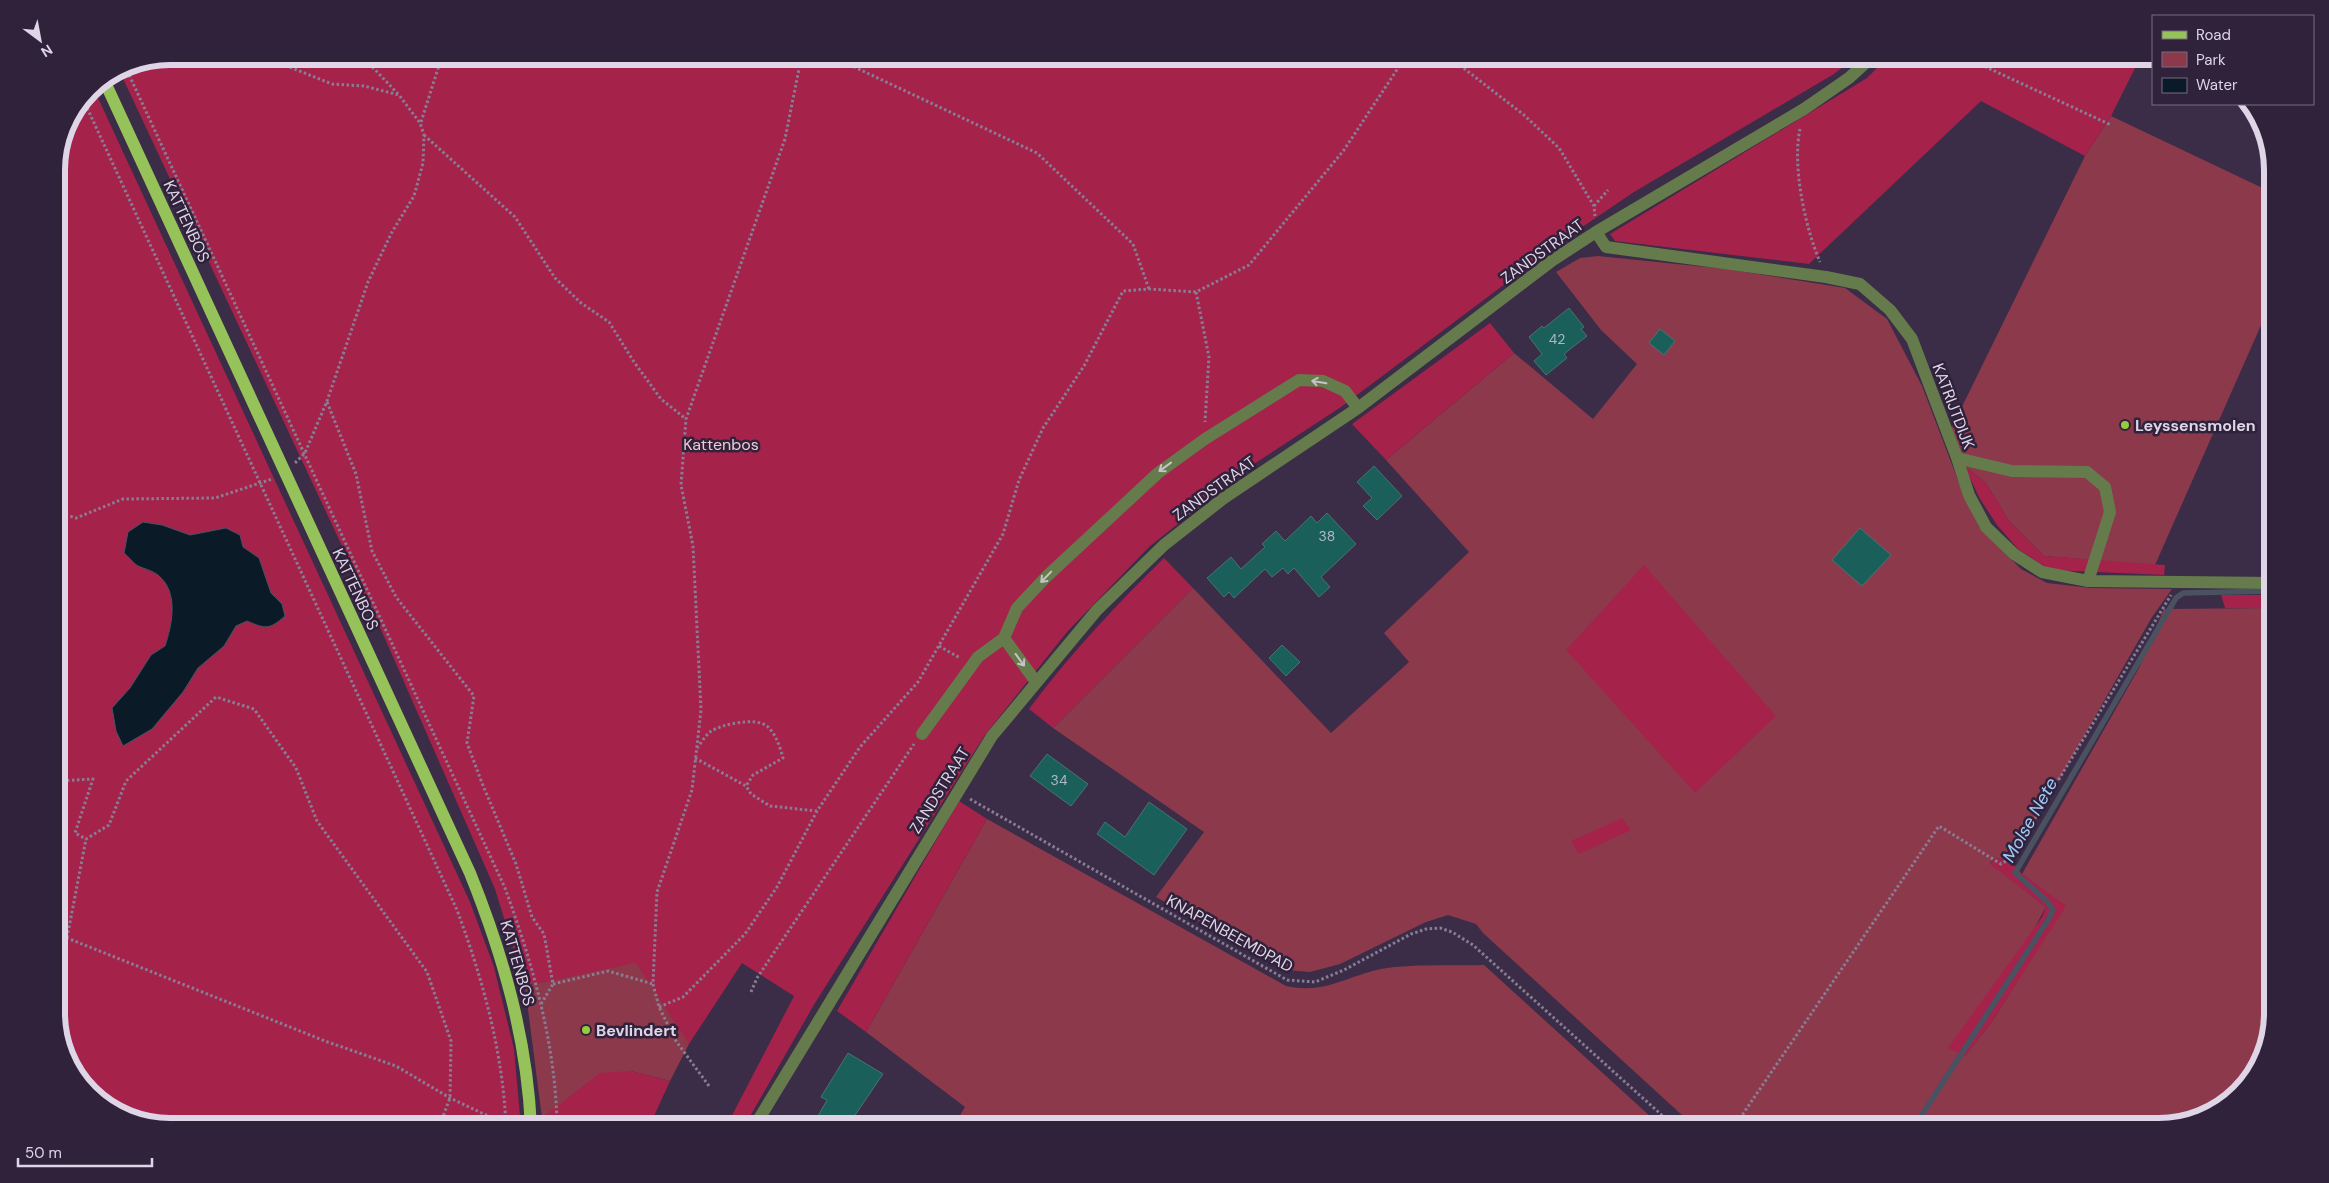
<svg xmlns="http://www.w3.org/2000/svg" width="2329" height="1183" viewBox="0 0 2329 1183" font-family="'DM Sans',sans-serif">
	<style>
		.green { fill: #8d394c }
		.forest { fill: #a5224a; fill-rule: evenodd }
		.water { fill: #0b1a27; stroke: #4a5261 }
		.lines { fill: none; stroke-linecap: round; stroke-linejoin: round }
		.stream { stroke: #4a5261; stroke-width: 5.5 }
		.building { fill: #1b5f5a; stroke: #477470 }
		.path { stroke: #897d94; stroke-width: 3; stroke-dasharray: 2.5 2.5; stroke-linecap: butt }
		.minor { stroke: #657b4b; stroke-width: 12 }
		.major { stroke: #96c25a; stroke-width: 12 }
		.oneway { stroke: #c6c3c8 }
		.poi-dot { fill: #94cc3c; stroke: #31223c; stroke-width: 2 }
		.labels { text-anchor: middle; stroke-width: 5; stroke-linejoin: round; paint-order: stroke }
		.number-label { font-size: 14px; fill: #adb8c4 }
		.street-label { font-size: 16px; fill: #ded5e7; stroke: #31223c }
		.poi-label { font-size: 16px; font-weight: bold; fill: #ded5e7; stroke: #31223c; text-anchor: start }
		.park-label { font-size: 16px; fill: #eccace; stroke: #31223c }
		.water-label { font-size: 18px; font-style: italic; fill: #9ecbf7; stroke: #31223c }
		.rim { fill: none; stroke: #ded5e7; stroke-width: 6 }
	</style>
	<rect width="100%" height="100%" fill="#3b2c47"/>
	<path class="green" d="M2111,116l162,77v105l-118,267 -111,-9 -35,-35 -23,-38 -22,-17 -14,-35 135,-275z
		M1598,256l128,13 119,19 42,31 35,67 42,110 15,31 42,42 26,14 44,5 81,1 -20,28 -140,245 -17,-4 -5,5 56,44 -81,149 28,-36 72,-114 -43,-32 117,-206 25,-59 109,-1v405l-12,50 -39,45 -63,19h-464l-212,-194 -7,-9 -28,-9 -22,7 -86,42 -30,8 -12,-1 -9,-1 -22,-11 -111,-62 48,-65 -151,-104 140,-140 138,145 78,-71 -25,-29 85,-81 -83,-92 128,-107 79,66 44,-55 -36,-34 -45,-58 24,-14z
		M987,819l299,167c42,9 62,-12 101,-18 31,-4 66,-2 97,-3l178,162h-709l12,-20 -99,-75z
		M636,962l55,39 -2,43 -19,37 -39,-10 -61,27 -28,20 -17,-132z"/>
	<path class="forest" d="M170,56h1687l-23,18 -200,118 -65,44 -228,171 -90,59 -101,80 -83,86 -82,103 -170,268 -71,124h-18l68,-131 -52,-33 -53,81 -53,-81 -111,23 -30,-97 -116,-264 -260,-555 8,-5z
		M1889,56h252l-30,60 -26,40 -104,-55 -172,163 -194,-23 -5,-7 257,-156z
		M93,87l377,815 24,65 20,82 7,78h-351l-50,-12 -44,-39 -19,-56 -1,-857 9,-37zM162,525l28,10 36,-7 17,19 16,11 12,36 6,4 7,18c-13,13 -20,12 -37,5l-11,5 -12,20 -26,22 -15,24 -71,16 18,-20 21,-33 14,-9c7,-21 15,-56 -7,-71 -7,-4 -15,-7 -22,-10z
		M1490,323l24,30 -128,107 -34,-36z
		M1964,466l22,17 23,38 35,35 121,9 -1,10 -114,-5 -32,-21 -21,-24 -17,-26z
		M1164,558l29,30 -140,140 -24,-19c40,-54 87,-104 135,-151z
		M1644,565l132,151 -81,77 -129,-143z
		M2221,595h52v13h-48z
		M959,801l28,18 -121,213 -29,-21z
		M1622,818l9,12 -52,24 -8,-13z
		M1995,858l17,4 10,12 44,32 -73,114 -28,36 -17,-8 94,-131 4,-10 -56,-43z
		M631,1071l39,10 -21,46h-107v-9l58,-45z"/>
	<path class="water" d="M143,522l19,3 28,10 36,-7 14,7 3,12 16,11 12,35 11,11 3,12c-16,14 -19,13 -38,5l-11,5 -12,20 -26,22 -15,24 -31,37 -29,17 -7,-15 -4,-23 18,-20 21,-33 14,-9c7,-21 14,-53 -6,-70 -5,-5 -14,-7 -21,-10 -5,-3 -9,-9 -14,-13l4,-21z"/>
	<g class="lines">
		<path class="stream" d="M1914,1127l134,-207 5,-10 -6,-9 -32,-28 161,-275 7,-5 90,-2"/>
	</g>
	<path class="building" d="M1569,308l15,19 -3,2 6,7 -23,18 3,4 -21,17 -12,-14 8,-7 -13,-17 13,-11 2,2z
		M1660,329l15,12 -11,14 -15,-12z
		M1374,466l28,30 -25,24 -14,-14 9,-8 -15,-16z
		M1327,513l29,31 -35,33 9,10 -11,10 -25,-29 -6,6 -5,-6 -11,9 -7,-8 -31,29 -5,-6 -5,5 -17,-19 24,-21 10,12 24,-22 -3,-3 14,-13 9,10 26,-25 6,7z
		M1860,528l31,27 -29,31 -30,-26z
		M1282,645l18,17 -14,14 -17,-18z
		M1047,754l41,30 -17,22 -41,-30z
		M1149,802l38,27 -33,46 -57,-41 8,-12 20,15z
		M848,1053l35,21 -36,53h-10l-19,-11 9,-16 -6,-3z"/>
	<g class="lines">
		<path class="path" d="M262,56l70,28 32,2 35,9 21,28 4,12 -1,28 -9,33 -22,36 -24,50 -41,119 -22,52 -10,10
			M362,56l37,39
			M831,56l206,97 96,91 16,45
			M1448,56l76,59 35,33 35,58 1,10
			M1962,56l149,69
			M125,66l380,822c28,77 51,157 52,239
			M83,99l374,811c26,70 46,142 49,217
			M421,122l21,-66
			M1800,129c-8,37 5,98 20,133
			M424,135l91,82 40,61 26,25 28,19 25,40 27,37 25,20
			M1594,206l14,-16
			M1196,292l13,65 -4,65
			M327,402l29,72 16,77 24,46 78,99 -7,47 15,40 34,81 16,53 12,17 9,50 -12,20
			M56,512l20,6 47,-19 92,-1 57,-19
			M939,646l21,12
			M697,748c4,-5 8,-12 13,-16 11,-8 46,-15 57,-6 9,8 13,21 16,32l-30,17 -7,11
			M695,758l51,28 5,8 19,12 47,5
			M57,781l36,-2 -18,54 11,6 23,-14 17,-44 90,-84 38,12 42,59 21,53 110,151 24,69 -1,57 -11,29
			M970,799l317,181 28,2 29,-12 67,-36 15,-5 14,-1 12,4 21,13 202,182
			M57,934l268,107 71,25 54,32 55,26
			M57,966l10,-28 19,-99
			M553,984l55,-13 45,13
			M751,992l6,-14 157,-234
			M659,1007l24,-10 62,-63 32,-47 40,-76 43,-64 58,-65 85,-148 16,-54 24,-52 41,-62 39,-75 26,-2 47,3 53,-27 95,-115 62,-94
			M709,1086l-33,-45 -17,-34 -6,-23 4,-92 35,-102 9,-80 -8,-164 -12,-61 5,-66 99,-280 14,-70 -2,-13
			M1734,1127l205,-301 62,38 10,-6 160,-263"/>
		<path class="minor" d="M1596,232l10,15 220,30 34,7 30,26 22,29 45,119 12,37 17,32 28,27 28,18 46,9 185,2
			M1957,458l55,13 75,1 18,15 5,25 -22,69
			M1004,638l32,44
			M922,734l56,-77 26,-19 13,-30 29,-31 112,-104 47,-34 94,-59 24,1 22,10 13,17
			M754,1127l238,-391 105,-126 67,-65 60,-47 134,-90 195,-148 43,-28 208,-123 45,-31 24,-22"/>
		<path class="major" d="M104,80l366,793c33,82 57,165 61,254"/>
	</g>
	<defs><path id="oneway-shaft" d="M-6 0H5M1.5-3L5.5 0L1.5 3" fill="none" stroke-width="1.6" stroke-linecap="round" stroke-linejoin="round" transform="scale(1.25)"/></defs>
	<g class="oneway">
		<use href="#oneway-shaft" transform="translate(1319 382) rotate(-170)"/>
		<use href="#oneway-shaft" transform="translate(1165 467) rotate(144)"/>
		<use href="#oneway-shaft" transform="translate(1046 577) rotate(134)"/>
		<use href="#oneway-shaft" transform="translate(1020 660) rotate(54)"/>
	</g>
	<g class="poi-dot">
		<circle cx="2125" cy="425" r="5"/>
		<circle cx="586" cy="1030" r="5"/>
	</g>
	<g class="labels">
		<g class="number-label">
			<text x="1557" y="344">42</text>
			<text x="1327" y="541">38</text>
			<text x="1059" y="785">34</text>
		</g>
		<g class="street-label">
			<text transform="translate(187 221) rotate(65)" y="6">KATTENBOS</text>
			<text transform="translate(1542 251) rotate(-36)" y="6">ZANDSTRAAT</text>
			<text transform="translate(1954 406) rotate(69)" y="6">KATRIJTDIJK</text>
			<text transform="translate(1214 488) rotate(-36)" y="6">ZANDSTRAAT</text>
			<text transform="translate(356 589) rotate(65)" y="6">KATTENBOS</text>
			<text transform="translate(939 790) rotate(-58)" y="6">ZANDSTRAAT</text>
			<text transform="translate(1230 933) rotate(29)" y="6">KNAPENBEEMDPAD</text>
			<text transform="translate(518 963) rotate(74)" y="6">KATTENBOS</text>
		</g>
		<g class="poi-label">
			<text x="2135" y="431">Leyssensmolen</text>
			<text x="596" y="1036">Bevlindert</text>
		</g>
		<g class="park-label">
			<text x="721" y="450">Kattenbos</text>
		</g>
		<g class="water-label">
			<text transform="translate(2030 820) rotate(-61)" y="6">Molse Nete</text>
		</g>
	</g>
	<path d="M0 0H2329V1183H0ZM170 65H2159A105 105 0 0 1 2264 170V1013A105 105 0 0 1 2159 1118H170A105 105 0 0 1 65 1013V170A105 105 0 0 1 170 65Z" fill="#31223c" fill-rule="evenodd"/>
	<path class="rim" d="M170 65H2159A105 105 0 0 1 2264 170V1013A105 105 0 0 1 2159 1118H170A105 105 0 0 1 65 1013V170A105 105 0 0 1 170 65Z"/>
	<rect x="2152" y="15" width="162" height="90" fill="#31223c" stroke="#766a80"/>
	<rect x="2162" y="31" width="25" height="8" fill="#96c25a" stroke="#766a80"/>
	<text x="2196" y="40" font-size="15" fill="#ded5e7">Road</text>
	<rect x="2162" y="52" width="25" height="15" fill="#8d394c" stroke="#766a80"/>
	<text x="2196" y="65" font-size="15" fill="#ded5e7">Park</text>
	<rect x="2162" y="78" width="25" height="15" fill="#0b1a27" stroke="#766a80"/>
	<text x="2196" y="90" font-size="15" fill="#ded5e7">Water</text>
	<g transform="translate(40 40) rotate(148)" stroke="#31223c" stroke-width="4" paint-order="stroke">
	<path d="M0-4L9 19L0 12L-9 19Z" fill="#ded5e7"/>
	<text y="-8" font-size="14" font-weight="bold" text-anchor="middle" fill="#ded5e7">N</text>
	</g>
	<path d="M18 1158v8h134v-8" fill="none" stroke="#ded5e7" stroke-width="2.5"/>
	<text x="25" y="1158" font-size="15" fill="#ded5e7" stroke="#31223c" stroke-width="4" paint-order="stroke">50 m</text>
</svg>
